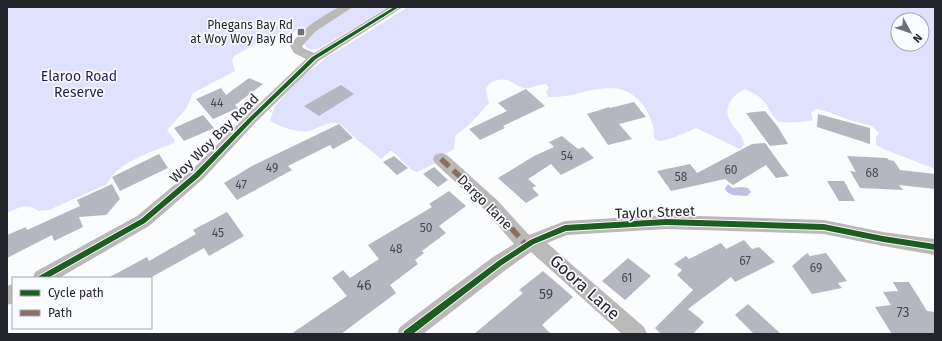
<svg xmlns="http://www.w3.org/2000/svg" width="942" height="341" viewBox="0 0 942 341" font-family="'Fira Sans',sans-serif">
	<style>
		.green { fill: #e0e0ff; fill-rule: evenodd }
		.water { fill: #c0bfe9 }
		.building { fill: #b6b6c1 }
		.lines { fill: none; stroke-linecap: round; stroke-linejoin: round }
		.street { fill: #bab9b7; fill-rule: evenodd }
		.quiet { stroke: #8d6e63; stroke-width: 5.5; stroke-dasharray: 11 5.5; stroke-linecap: butt }
		.cycleway-casing { stroke: #fafbff; stroke-width: 2 }
		.cycleway { fill: #1b5e20; fill-rule: evenodd }
		.poi-dot { fill: #6f7076; stroke: #fafbff; stroke-width: 1.5 }
		.labels { text-anchor: middle; stroke-width: 3.5; stroke-linejoin: round; paint-order: stroke }
		.far-poi-label { font-size: 12px; fill: #24242c; stroke: #fafbff; text-anchor: end }
		.number-label { font-size: 12px; fill: #484851 }
		.park-label { font-size: 14px; fill: #271b5e; stroke: #fafbff }
		.street-label { font-size: 14px; fill: #24242c; stroke: #fafbff }
		.near-number-label { font-size: 14px; fill: #484851 }
		.near-street-label { font-size: 17px; fill: #24242c; stroke: #fafbff }
	</style>
	<rect width="100%" height="100%" fill="#fbfcfe"/>
	<path class="green" d="M7,7h338l-34,19 -55,18 -22,12 -2,5 3,10 -42,22 -7,16 -19,21 8,10 -1,3c-21,8 -58,20 -67,41l-58,26 -11,1c-10,-9 -20,-3 -31,2z
		M353,7h36l-71,42c-7,1 -10,1 -14,-5l7,-11z
		M408,7h527v162l-49,-19 -10,-5v-8l3,-4 -7,-7 -19,-5 -31,-11 -6,-1 -5,4 2,7c-9,2 -27,4 -36,1 -12,-17 -11,-24 -33,-32 -13,8 -23,20 -12,35 6,10 10,8 12,21l-4,4 -44,-21c-6,3 -32,14 -36,13 -2,0 -4,-1 -6,-3 1,-13 -4,-22 -11,-33 -27,-34 -61,-6 -95,-8l-2,-6 3,-3 -3,-4c-7,0 -14,5 -22,4 -6,-1 -11,-6 -17,-8 -8,-2 -20,2 -21,10 0,4 2,9 3,13l-19,21 -15,12 -1,13 -12,7 -8,8 -17,8 -5,-2 -20,-19h-2l-9,8c-10,-10 -22,-16 -31,-26 -4,-4 -8,-9 -13,-10 -10,-2 -19,6 -29,8 -8,2 -33,-5 -38,-11l5,-14 9,-10 18,-19 24,-19zM898,20h24v24h-24z"/>
	<path class="water" d="M728,184l4,4 10,-1 6,1 3,4 -4,4c-9,-1 -18,1 -22,-7z"/>
	<path class="building" d="M249,78l14,6 -28,21 3,3 -25,11 -17,-20 25,-11 5,7z
		M341,85l13,9 -35,22 -15,-10z
		M526,89l19,17 -42,20 2,2 -25,12 -11,-11 38,-18 -9,-8z
		M634,102l12,15 -27,7 13,15 -24,6 -21,-31 22,-7 1,1z
		M765,111l13,16 10,17 -18,2 -24,-33z
		M818,114l52,14v16l-53,-17z
		M203,115l11,13 -30,13 -10,-13z
		M339,124l14,14 -20,11 -3,-4 -42,21 4,4 -55,30 -13,-17 28,-17z
		M562,136l16,13 5,-2 11,11 -33,17 -10,-11 -23,15 8,7 -4,2 7,7 -13,8 -28,-25 36,-22 20,-9 -5,-5z
		M765,143l24,33 -13,2 -10,-13 -33,20 -8,-6 -54,12 -14,-20 33,-7 7,9 55,-29z
		M159,154l9,14 -48,23 -8,-14z
		M394,156l14,12 -11,7 -14,-13z
		M847,156l40,2 2,2 5,1 6,9 35,4v15l-36,-4 4,5 -43,-2 -10,-17 6,1z
		M434,167l14,13 -10,7 -15,-13z
		M827,181h17l11,20h-16z
		M112,184l8,15 -14,16 -27,2 4,10 -29,14 -2,-6 -45,23v-23l19,-8 1,3 53,-24 -3,-6z
		M449,191l17,15 -27,20 7,7 -24,18 2,2 -9,7 3,4 -28,21 6,8 -55,41h-50l56,-38 -15,-18 11,-8 7,8 29,-19 -11,-14 64,-38 -3,-3z
		M227,212l17,24 -35,20 -5,-8 -54,30h-42l39,-21 2,4 47,-27 -3,-4z
		M744,240l8,9 7,-2 16,15 -40,20 -4,-5 -43,32 16,13 -11,12h-32l-6,-6 38,-38 -16,-15 5,-5 -8,-6 12,-8 3,3 32,-16 5,6z
		M807,253l3,3 16,-3 21,28 -9,2 4,5 -30,6 -20,-28z
		M628,258l23,18 -26,24 -23,-19z
		M543,271l30,26 -31,28 9,9h-77l49,-41 -4,-3z
		M893,282h16l18,29 8,1v22h-43l-17,-27 16,-2 -8,-13 15,-1z
		M748,304l33,30h-27l-19,-19z"/>
	<g class="lines">
		<path class="street" d="M339,7h14l-37,24 -14,15 1,2 11,5 75,-46h14l-84,54 -63,61 -53,57 -54,47 -90,52h-26l2,-6 102,-56 54,-45 55,-55 60,-57 -12,-6 -4,-7c13,-19 30,-28 49,-39z
			M441,153l6,2 50,45 32,35 36,-14 101,-6 158,5 59,12 52,7v16l-52,-9 -59,-12 -158,-5 -99,6 -20,8 97,84 3,7h-25l-91,-82 -24,17 -84,65h-26l3,-7 93,-70 21,-13 -29,-34 -50,-47 -2,-4 2,-4z
			M13,284v19l-6,2v-19z"/>
		<path class="quiet" d="M441,159l50,46 36,41"/>
		<defs>
			<path id="cycleway" d="M394,7h5l-83,52 -63,61 -54,57 -54,46 -97,55h-10l1,-2 102,-57 54,-46 54,-55 63,-61z
				M666,219l158,5 59,12 52,8v6l-52,-8 -59,-12 -158,-5 -100,6 -32,13 -32,21 -89,69h-10l1,-3 94,-70 32,-21 35,-15z"/>
		</defs>
		<use href="#cycleway" class="cycleway-casing"/>
		<use href="#cycleway" class="cycleway"/>
	</g>
	<rect class="poi-dot" x="297" y="28" width="8" height="8" rx="2"/>
	<g class="labels">
		<g class="far-poi-label">
			<text x="293" y="29">Phegans Bay Rd<tspan x="293" dy="14">at Woy Woy Bay Rd</tspan></text>
		</g>
		<g class="number-label">
			<text x="217" y="107">44</text>
			<text x="567" y="160">54</text>
			<text x="272" y="172">49</text>
			<text x="731" y="174">60</text>
			<text x="872" y="177">68</text>
			<text x="681" y="181">58</text>
			<text x="241" y="189">47</text>
			<text x="426" y="232">50</text>
			<text x="218" y="237">45</text>
			<text x="396" y="253">48</text>
			<text x="745" y="265">67</text>
			<text x="816" y="272">69</text>
			<text x="627" y="282">61</text>
		</g>
		<g class="park-label">
			<text x="79" y="81">Elaroo Road<tspan x="79" dy="16">Reserve</tspan></text>
		</g>
		<g class="street-label">
			<text transform="translate(214 138) rotate(-45)" y="5">Woy Woy Bay Road</text>
			<text transform="translate(485 202) rotate(45)" y="5">Dargo Lane</text>
			<text transform="translate(655 212) rotate(-2)" y="5">Taylor Street</text>
		</g>
		<g class="near-number-label">
			<text x="364" y="290">46</text>
			<text x="546" y="299">59</text>
			<text x="903" y="317">73</text>
		</g>
		<g class="near-street-label">
			<text transform="translate(585 287) rotate(42)" y="6">Goora Lane</text>
		</g>
	</g>
	<rect width="942" height="341" fill="none" stroke="#24242c" stroke-width="16"/>
	<rect x="12" y="277" width="140" height="52" fill="#fafbff" stroke="#a4a5ab"/>
	<rect x="20" y="290" width="20" height="6" fill="#1b5e20" stroke="#a4a5ab"/>
	<text x="48" y="297" font-size="12" fill="#24242c">Cycle path</text>
	<rect x="20" y="310" width="20" height="6" fill="#8d6e63" stroke="#a4a5ab"/>
	<text x="48" y="317" font-size="12" fill="#24242c">Path</text>
	<g transform="translate(910 32) rotate(130)"><circle r="19" fill="#fafbff" stroke="#a4a5ab"/>
	<path d="M0-3L7 15L0 10L-7 15Z" fill="#6f7076"/>
	<text y="-6" font-size="11" font-weight="bold" text-anchor="middle" fill="#24242c">N</text>
	</g>
</svg>
